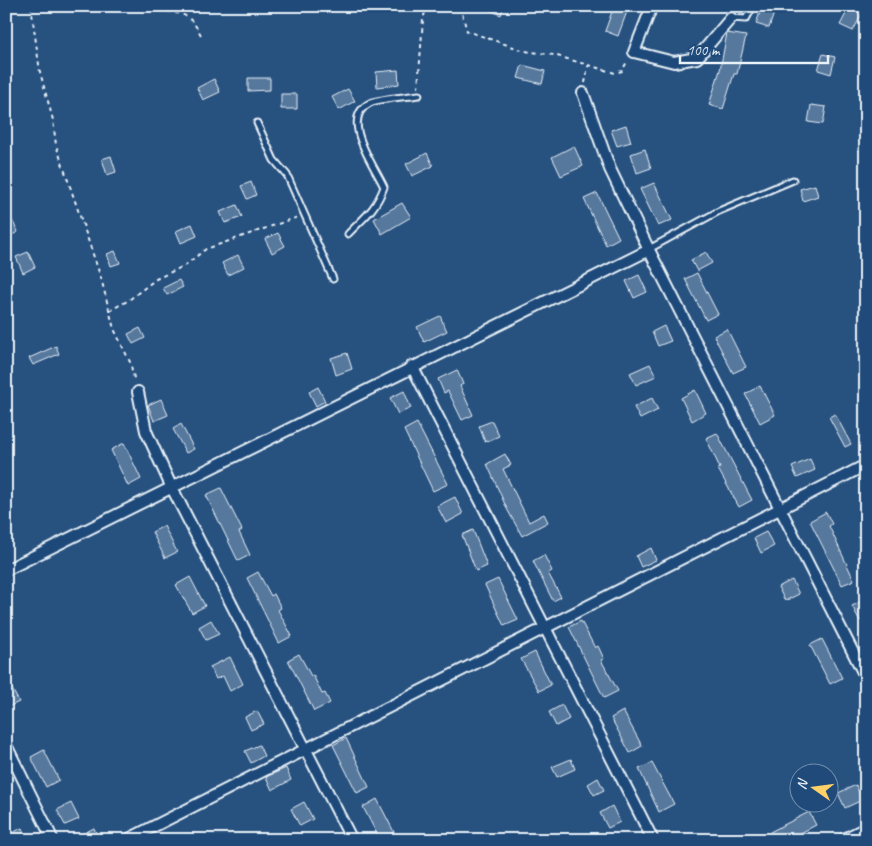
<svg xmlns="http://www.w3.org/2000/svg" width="872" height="846" viewBox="0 0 872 846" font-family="Caveat,sans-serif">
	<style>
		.building { fill: #57789d; stroke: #e8f1f8 }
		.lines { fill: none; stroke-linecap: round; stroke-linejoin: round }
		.lane-casing { stroke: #e8f1f8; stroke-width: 9 }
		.street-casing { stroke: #e8f1f8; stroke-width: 14 }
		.path { stroke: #e8f1f8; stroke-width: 2; stroke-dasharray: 4 4; stroke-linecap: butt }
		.lane { stroke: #1f4a7a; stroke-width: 5 }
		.street { stroke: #1f4a7a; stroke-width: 10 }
	</style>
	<rect width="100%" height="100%" fill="#27517f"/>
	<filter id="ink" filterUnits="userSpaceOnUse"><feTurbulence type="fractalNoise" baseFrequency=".02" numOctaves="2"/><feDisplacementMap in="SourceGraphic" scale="10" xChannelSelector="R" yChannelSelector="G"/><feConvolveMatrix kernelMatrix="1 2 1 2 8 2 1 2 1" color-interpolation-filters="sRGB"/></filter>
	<g filter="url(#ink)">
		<path class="building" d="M480,6h24l-3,9z
			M614,6h15l-11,30 -13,-5z
			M762,6l13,4 -6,18 -13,-4z
			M850,6l13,6 -10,19 -13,-6z
			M727,33l19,3 -9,38h-3l-11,35 -14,-4 11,-35z
			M823,54l12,3 -4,17 -13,-4z
			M522,65l23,6 -3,13 -24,-6z
			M398,70l1,14 -22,3 -1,-15z
			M248,78h22v12l-22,1z
			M214,79l6,13 -17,8 -6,-12z
			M348,89l7,12 -16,9 -7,-13z
			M281,94h16v15h-16z
			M811,105l15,2 -3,17 -15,-2z
			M626,125l5,17 -14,4 -6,-16z
			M574,146l9,20 -22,10 -9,-19z
			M645,149l6,19 -14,5 -6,-19z
			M427,153l6,13 -21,10 -6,-12z
			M111,156l5,16 -9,3 -5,-16z
			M251,182l5,13 -9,4 -6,-13z
			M654,183l18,37 -14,6 -18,-37z
			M815,185l3,11 -15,5 -3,-12z
			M597,193l22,45 -13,7 -22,-46z
			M402,203l9,14 -29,17 -8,-15z
			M237,205l5,12 -17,6 -5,-11z
			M6,208l12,24 -12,6z
			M192,224l5,12 -16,7 -5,-12z
			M278,233l7,13 -13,7 -7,-14z
			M115,251l5,12 -9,3 -4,-12z
			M28,252l7,15 -12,6 -7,-16z
			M706,252l6,11 -15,8 -6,-11z
			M238,255l6,12 -16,8 -6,-12z
			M697,273l21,41 -12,6 -21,-41z
			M639,275l8,17 -13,6 -8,-17z
			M179,280l4,7 -16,8 -4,-7z
			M440,316l7,15 -23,11 -7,-15z
			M664,326l7,15 -13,5 -6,-14z
			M140,328l5,10 -12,6 -5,-10z
			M727,329l19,38 -13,6 -19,-37z
			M56,346l3,8 -26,11 -4,-7z
			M347,353l5,16 -16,6 -5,-17z
			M650,364l6,12 -20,9 -6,-12z
			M457,370l6,14 -3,2 13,29 -11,5 -14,-29 -4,2 -6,-14z
			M760,386l15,29 -15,8 -15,-29z
			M318,387l7,14 -9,5 -7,-14z
			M695,390l11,23 -14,8 -11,-23z
			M404,391l7,17 -13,6 -8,-16z
			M652,398l6,12 -18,9 -6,-12z
			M161,399l7,16 -14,6 -6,-16z
			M835,414l16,30 -6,3 -16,-30z
			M492,421l7,15 -14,6 -6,-16z
			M417,423l31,61 -15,7 -29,-61z
			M181,424l13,25 -8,4 -13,-24z
			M717,433l35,67 -13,7 -21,-38 2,-1 -14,-30z
			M124,443l17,36 -13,7 -17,-36z
			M505,454l6,11 -8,4 26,53 15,-8 4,8 -26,14 -15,-27 -20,-45z
			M810,459l5,11 -18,8 -5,-11z
			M221,488l21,42 -3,2 11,23 -12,6 -32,-66z
			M455,497l8,17 -17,9 -9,-17z
			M826,512l6,12 -3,2 25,54 -12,5 -32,-64z
			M164,526l13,26 -12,6 -13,-26z
			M473,530l14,36 -11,5 -14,-36z
			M766,532l8,14 -13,7 -7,-15z
			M651,548l5,12 -15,7 -5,-11z
			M544,555l8,16 -4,2 13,24 -8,4 -20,-40z
			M258,572l13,24 3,-2 7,14 -3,2 14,26 -13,7 -32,-65z
			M190,577l15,29 -13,7 -16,-28z
			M498,579l20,41 -14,6 -19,-41z
			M792,580l7,14 -14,7 -7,-14z
			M866,599v19l-6,3 -8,-15z
			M211,620l8,14 -13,6 -7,-13z
			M581,621l14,27 3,-2 6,13 -3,1 17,31 -14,7 -35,-71z
			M822,639l20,39 -12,6 -20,-39z
			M535,652l16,33 -12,6 -18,-32z
			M299,654l12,22 2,-1 9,19 3,-1 5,10 -16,8 -26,-51z
			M230,657l13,27 -13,7 -7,-15 -7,3 -6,-12z
			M6,678l13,24 -13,6z
			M562,705l7,14 -13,7 -7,-14z
			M257,711l7,13 -13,6 -6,-13z
			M623,711l19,35 -12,7 -19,-35z
			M346,738l23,49 -12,6 -24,-48z
			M259,745l5,11 -13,7 -6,-12z
			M44,750l15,30 -13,7 -15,-30z
			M571,759l4,10 -18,8 -5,-10z
			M652,763l22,41 -15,8 -20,-43z
			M286,768l5,12 -19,10 -6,-13z
			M598,778l6,12 -10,5 -6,-11z
			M856,785l6,15 -17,8 -7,-15z
			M377,799l17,33 -14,8 -17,-33z
			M304,802l9,17 -13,7 -9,-17z
			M71,803l8,16 -14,6 -8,-15z
			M612,806l8,16 -12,6 -8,-15z
			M809,812l7,13 -29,15h-14l-3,-8z
			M22,828l5,12h-21v-4z
			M94,828l5,12h-28z"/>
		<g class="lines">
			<defs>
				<path id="lane" d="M731,18l15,1 7,-13
					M257,123l17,37 13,15 46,104
					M348,234c16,-17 27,-23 36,-47 -9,-21 -46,-68 -14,-84 12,-5 36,-6 49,-8
					M649,249l70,-38 74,-31"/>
				<path id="street" d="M652,6l-18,46 40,10 23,-4 34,-40
					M583,93l27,76 39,81 217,428
					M412,366l241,474
					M138,392l8,39 25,55 181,354
					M6,570l643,-320
					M6,745l47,95
					M127,840l739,-375
					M842,840l24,-12"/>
			</defs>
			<use href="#lane" class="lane-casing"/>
			<use href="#street" class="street-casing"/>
			<path class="path" d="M31,6l9,66 13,48 3,25 45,133 13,51 16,33 5,20
				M152,6c27,13 33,-2 50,31
				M460,6l7,25 58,20 29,4 61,18 7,-2 6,-11
				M585,83l3,-17
				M418,88l5,-69 4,-13
				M109,311l20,-11 27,-21 28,-13 22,-17 92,-32"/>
			<use href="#lane" class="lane"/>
			<use href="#street" class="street"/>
		</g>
	</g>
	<rect width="872" height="846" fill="none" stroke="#1f4a7a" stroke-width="25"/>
	<rect x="12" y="12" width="847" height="821" fill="none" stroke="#e8f1f8" stroke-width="2" filter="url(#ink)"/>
	<g transform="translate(814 788) rotate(284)"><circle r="24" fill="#1f4a7a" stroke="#6f8dac"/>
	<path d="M0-4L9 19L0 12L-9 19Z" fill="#ffd166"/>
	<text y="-8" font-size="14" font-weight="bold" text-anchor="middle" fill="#e8f1f8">N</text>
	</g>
	<path d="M680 55v8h148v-8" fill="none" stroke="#e8f1f8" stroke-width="2.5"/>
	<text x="687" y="55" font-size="15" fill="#e8f1f8" stroke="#1f4a7a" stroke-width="4" paint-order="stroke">100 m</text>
</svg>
